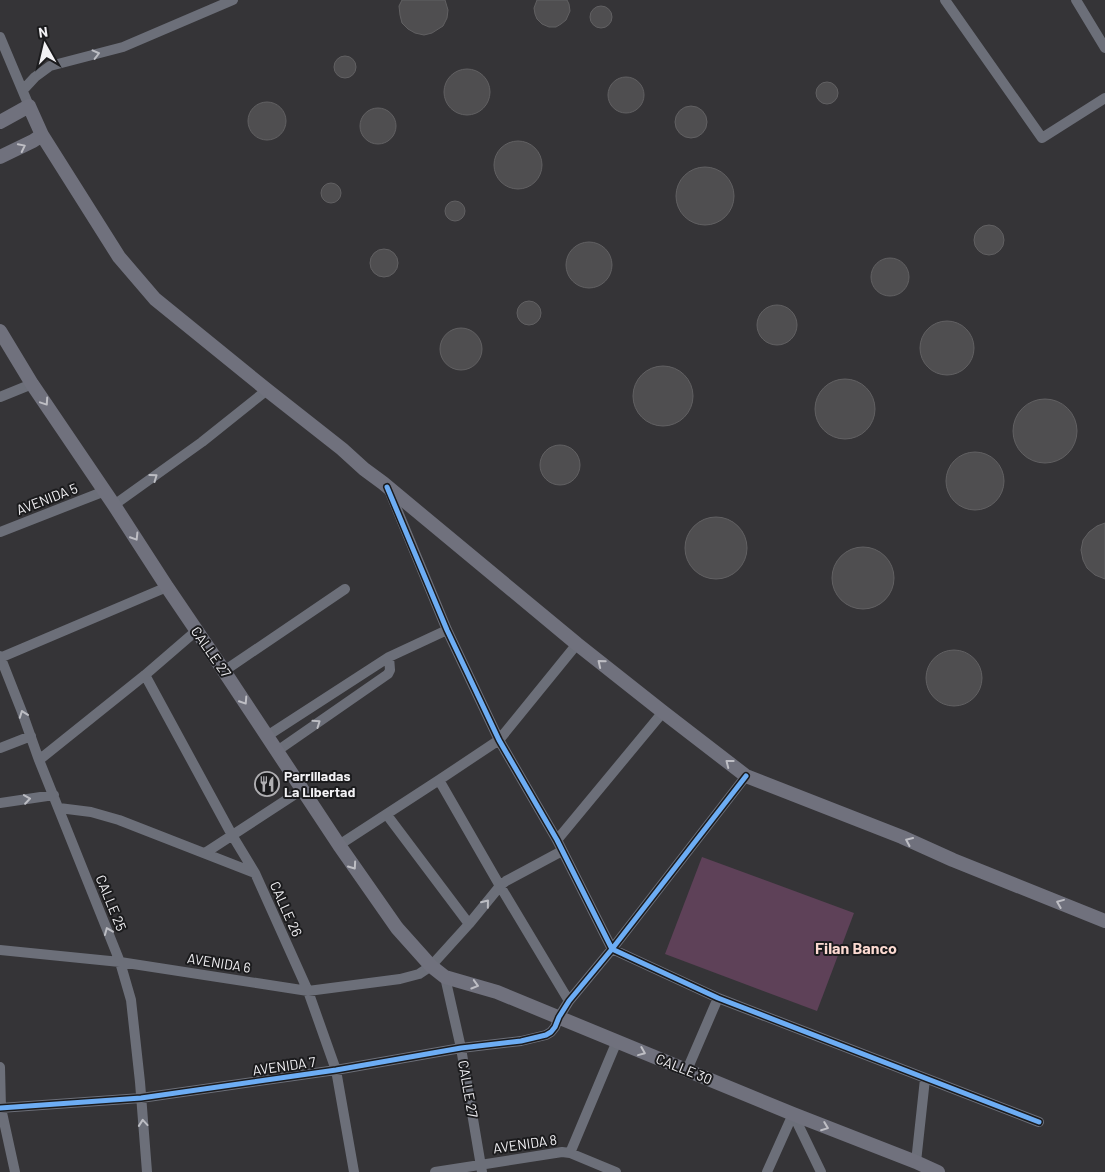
<svg xmlns="http://www.w3.org/2000/svg" width="1105" height="1172" viewBox="0 0 1105 1172" font-family="Barlow,sans-serif">
	<style>
		.green { fill: #5e4158 }
		.building { fill: #4f4e50; stroke: #616062 }
		.lines { fill: none; stroke-linecap: round; stroke-linejoin: round }
		.minor { stroke: #6c6f79; stroke-width: 10 }
		.secondary { stroke: #70717d; stroke-width: 14 }
		.cycleway-casing { stroke: #1b1b1d; stroke-width: 8 }
		.cycleway { stroke: #6dadf4; stroke-width: 5 }
		.oneway { stroke: #bcbdc3 }
		.oneway2 { stroke: #bebec4 }
		.labels { text-anchor: middle; stroke-width: 4; stroke-linejoin: round; paint-order: stroke }
		.street-label { font-size: 14px; fill: #f2f1f4; stroke: #1b1b1d }
		.poi-label { font-size: 14px; font-weight: bold; fill: #f2f1f4; stroke: #1b1b1d; text-anchor: start }
		.quarter-label { font-size: 16px; font-weight: bold; fill: #fcdad1; stroke: #1b1b1d }
	</style>
	<rect width="100%" height="100%" fill="#353437"/>
	<path class="green" d="M702,857l152,56 -37,98 -152,-57z"/>
	<path class="building" d="M402,0h43l3,10 -1,8 -4,8 -11,7 -8,2 -9,-2 -7,-4 -6,-6 -2,-8 -1,-9z
		M537,0h30l2,4 1,7 -4,9 -5,4 -5,3h-7l-7,-3 -5,-5 -2,-5 -1,-6z
		M590 17a11 11 0 1 1 22 0a11 11 0 1 1-22 0Z
		M334 67a11 11 0 1 1 22 0a11 11 0 1 1-22 0Z
		M444 92a23 23 0 1 1 46 0a23 23 0 1 1-46 0Z
		M608 95a18 18 0 1 1 36 0a18 18 0 1 1-36 0Z
		M816 93a11 11 0 1 1 22 0a11 11 0 1 1-22 0Z
		M248 121a19 19 0 1 1 38 0a19 19 0 1 1-38 0Z
		M675 122a16 16 0 1 1 32 0a16 16 0 1 1-32 0Z
		M360 126a18 18 0 1 1 36 0a18 18 0 1 1-36 0Z
		M494 165a24 24 0 1 1 48 0a24 24 0 1 1-48 0Z
		M676 196a29 29 0 1 1 58 0a29 29 0 1 1-58 0Z
		M321 193a10 10 0 1 1 20 0a10 10 0 1 1-20 0Z
		M445 211a10 10 0 1 1 20 0a10 10 0 1 1-20 0Z
		M974 240a15 15 0 1 1 30 0a15 15 0 1 1-30 0Z
		M566 265a23 23 0 1 1 46 0a23 23 0 1 1-46 0Z
		M370 263a14 14 0 1 1 28 0a14 14 0 1 1-28 0Z
		M871 277a19 19 0 1 1 38 0a19 19 0 1 1-38 0Z
		M517 313a12 12 0 1 1 24 0a12 12 0 1 1-24 0Z
		M757 325a20 20 0 1 1 40 0a20 20 0 1 1-40 0Z
		M920 348a27 27 0 1 1 54 0a27 27 0 1 1-54 0Z
		M440 349a21 21 0 1 1 42 0a21 21 0 1 1-42 0Z
		M633 396a30 30 0 1 1 60 0a30 30 0 1 1-60 0Z
		M815 409a30 30 0 1 1 60 0a30 30 0 1 1-60 0Z
		M1013 431a32 32 0 1 1 64 0a32 32 0 1 1-64 0Z
		M540 465a20 20 0 1 1 40 0a20 20 0 1 1-40 0Z
		M946 481a29 29 0 1 1 58 0a29 29 0 1 1-58 0Z
		M685 548a31 31 0 1 1 62 0a31 31 0 1 1-62 0Z
		M1105,523v56l-10,-4 -8,-7 -4,-8 -2,-10 2,-10 6,-8 8,-6z
		M832 578a31 31 0 1 1 62 0a31 31 0 1 1-62 0Z
		M926 678a28 28 0 1 1 56 0a28 28 0 1 1-56 0Z"/>
	<g class="lines">
		<path class="minor" d="M945,0l97,138 63,-40
			M1076,0l29,48
			M0,37l29,69
			M23,90l12,-13 15,-11 73,-19 110,-47
			M0,397l32,-13
			M389,490l58,140 52,110 58,100 55,109 106,49 321,124
			M114,505l88,-63 65,-52
			M0,532l105,-41
			M0,656l22,56 17,48 81,202 11,38 9,82 7,90
			M0,658l167,-71
			M224,671l121,-82
			M145,675l87,160 23,38 53,118 28,79 18,102
			M267,736l122,-79 58,-27
			M0,748l31,-12
			M277,751l111,-77 2,-4 -1,-13
			M39,760l106,-85 51,-44
			M439,780l61,106 69,115
			M0,803l54,-8
			M59,808l32,4 28,8 136,53
			M387,815l82,109
			M557,840l106,-128
			M339,845l100,-65 60,-40 78,-96
			M205,853l98,-64
			M0,950l120,12 188,29 92,-12 19,-5 12,-8 38,-42 31,-38 6,-5 56,-30
			M445,977l16,71 21,124
			M0,1067l1,41 14,64
			M687,1070l31,-72
			M0,1108l141,-10 195,-28 125,-22 60,-7 25,-6 5,-3 4,-5 4,-10 10,-16 43,-52 134,-173
			M793,1114l28,58
			M570,1153l47,-112
			M916,1162l9,-83
			M435,1172l127,-20 8,1 46,19
			M767,1172l26,-58"/>
		<path class="secondary" d="M0,122l29,-16 13,29 77,122 36,42 112,91 75,59 22,20 19,14 194,161 86,68 83,64 156,61 51,23 152,61
			M0,157l33,-16 9,-6
			M0,331l32,53 82,121 53,82 57,84 115,174 58,83 34,38 14,11 52,15 296,122 123,48 22,10"/>
		<defs>
			<path id="cycleway" d="M387,487l60,143 52,110 58,100 55,109 106,49 321,124
				M0,1108l141,-10 195,-28 125,-22 60,-7 25,-6 5,-3 4,-5 4,-10 10,-16 43,-52 134,-173"/>
		</defs>
		<use href="#cycleway" class="cycleway-casing"/>
		<use href="#cycleway" class="cycleway"/>
	</g>
	<defs><path id="oneway-chevron" d="M-2-3.5L2.5 0L-2 3.5" fill="none" stroke-width="1.6" stroke-linecap="round" stroke-linejoin="round" transform="scale(1.25)"/></defs>
	<g class="oneway">
		<use href="#oneway-chevron" transform="translate(96 54) rotate(-14)"/>
		<use href="#oneway-chevron" transform="translate(154 477) rotate(-36)"/>
		<use href="#oneway-chevron" transform="translate(23 714) rotate(-110)"/>
		<use href="#oneway-chevron" transform="translate(317 723) rotate(-35)"/>
		<use href="#oneway-chevron" transform="translate(27 799) rotate(-8)"/>
		<use href="#oneway-chevron" transform="translate(486 903) rotate(-51)"/>
		<use href="#oneway-chevron" transform="translate(108 931) rotate(-112)"/>
		<use href="#oneway-chevron" transform="translate(143 1123) rotate(-95)"/>
	</g>
	<g class="oneway2">
		<use href="#oneway-chevron" transform="translate(22 147) rotate(-26)"/>
		<use href="#oneway-chevron" transform="translate(45 402) rotate(56)"/>
		<use href="#oneway-chevron" transform="translate(135 537) rotate(58)"/>
		<use href="#oneway-chevron" transform="translate(601 663) rotate(-141)"/>
		<use href="#oneway-chevron" transform="translate(244 701) rotate(57)"/>
		<use href="#oneway-chevron" transform="translate(729 763) rotate(-142)"/>
		<use href="#oneway-chevron" transform="translate(909 841) rotate(-156)"/>
		<use href="#oneway-chevron" transform="translate(353 866) rotate(55)"/>
		<use href="#oneway-chevron" transform="translate(1060 903) rotate(-158)"/>
		<use href="#oneway-chevron" transform="translate(475 985) rotate(16)"/>
		<use href="#oneway-chevron" transform="translate(642 1052) rotate(22)"/>
		<use href="#oneway-chevron" transform="translate(825 1127) rotate(21)"/>
	</g>
	<defs>
		<symbol id="restaurant-ring" viewBox="-11 -11 22 22"><circle r="9.5" fill="#1b1b1d" stroke="#b0afb2" stroke-width="1.5"/><path d="M-5-6h1v4h1v-4h1v4h1v-4h1v5L-1.5 .5V6h-2V.5L-5-1ZM5-6V6H3V1.5H1.5Q1.5-4 5-6Z" fill="#b0afb2"/></symbol>
	</defs>
	<g fill-rule="evenodd">
		<use href="#restaurant-ring" x="253" y="770" width="28" height="28"/>
	</g>
	<g class="labels">
		<g class="street-label">
			<text transform="translate(47 499) rotate(-21)" y="5">AVENIDA 5</text>
			<text transform="translate(211 652) rotate(55)" y="5">CALLE 27</text>
			<text transform="translate(111 903) rotate(68)" y="5">CALLE 25</text>
			<text transform="translate(286 909) rotate(66)" y="5">CALLE 26</text>
			<text transform="translate(219 963) rotate(9)" y="5">AVENIDA 6</text>
			<text transform="translate(284 1066) rotate(-8)" y="5">AVENIDA 7</text>
			<text transform="translate(684 1069) rotate(22)" y="5">CALLE 30</text>
			<text transform="translate(468 1089) rotate(80)" y="5">CALLE 27</text>
			<text transform="translate(525 1144) rotate(-8)" y="5">AVENIDA 8</text>
		</g>
		<g class="poi-label">
			<text x="284" y="781">Parrilladas<tspan x="284" dy="16">La Libertad</tspan></text>
		</g>
		<g class="quarter-label">
			<text x="856" y="954">Filan Banco</text>
		</g>
	</g>
	<g transform="translate(45 45) rotate(352)" stroke="#1b1b1d" stroke-width="4" paint-order="stroke">
	<path d="M0-4L9 19L0 12L-9 19Z" fill="#f2f1f4"/>
	<text y="-8" font-size="14" font-weight="bold" text-anchor="middle" fill="#f2f1f4">N</text>
	</g>
</svg>
